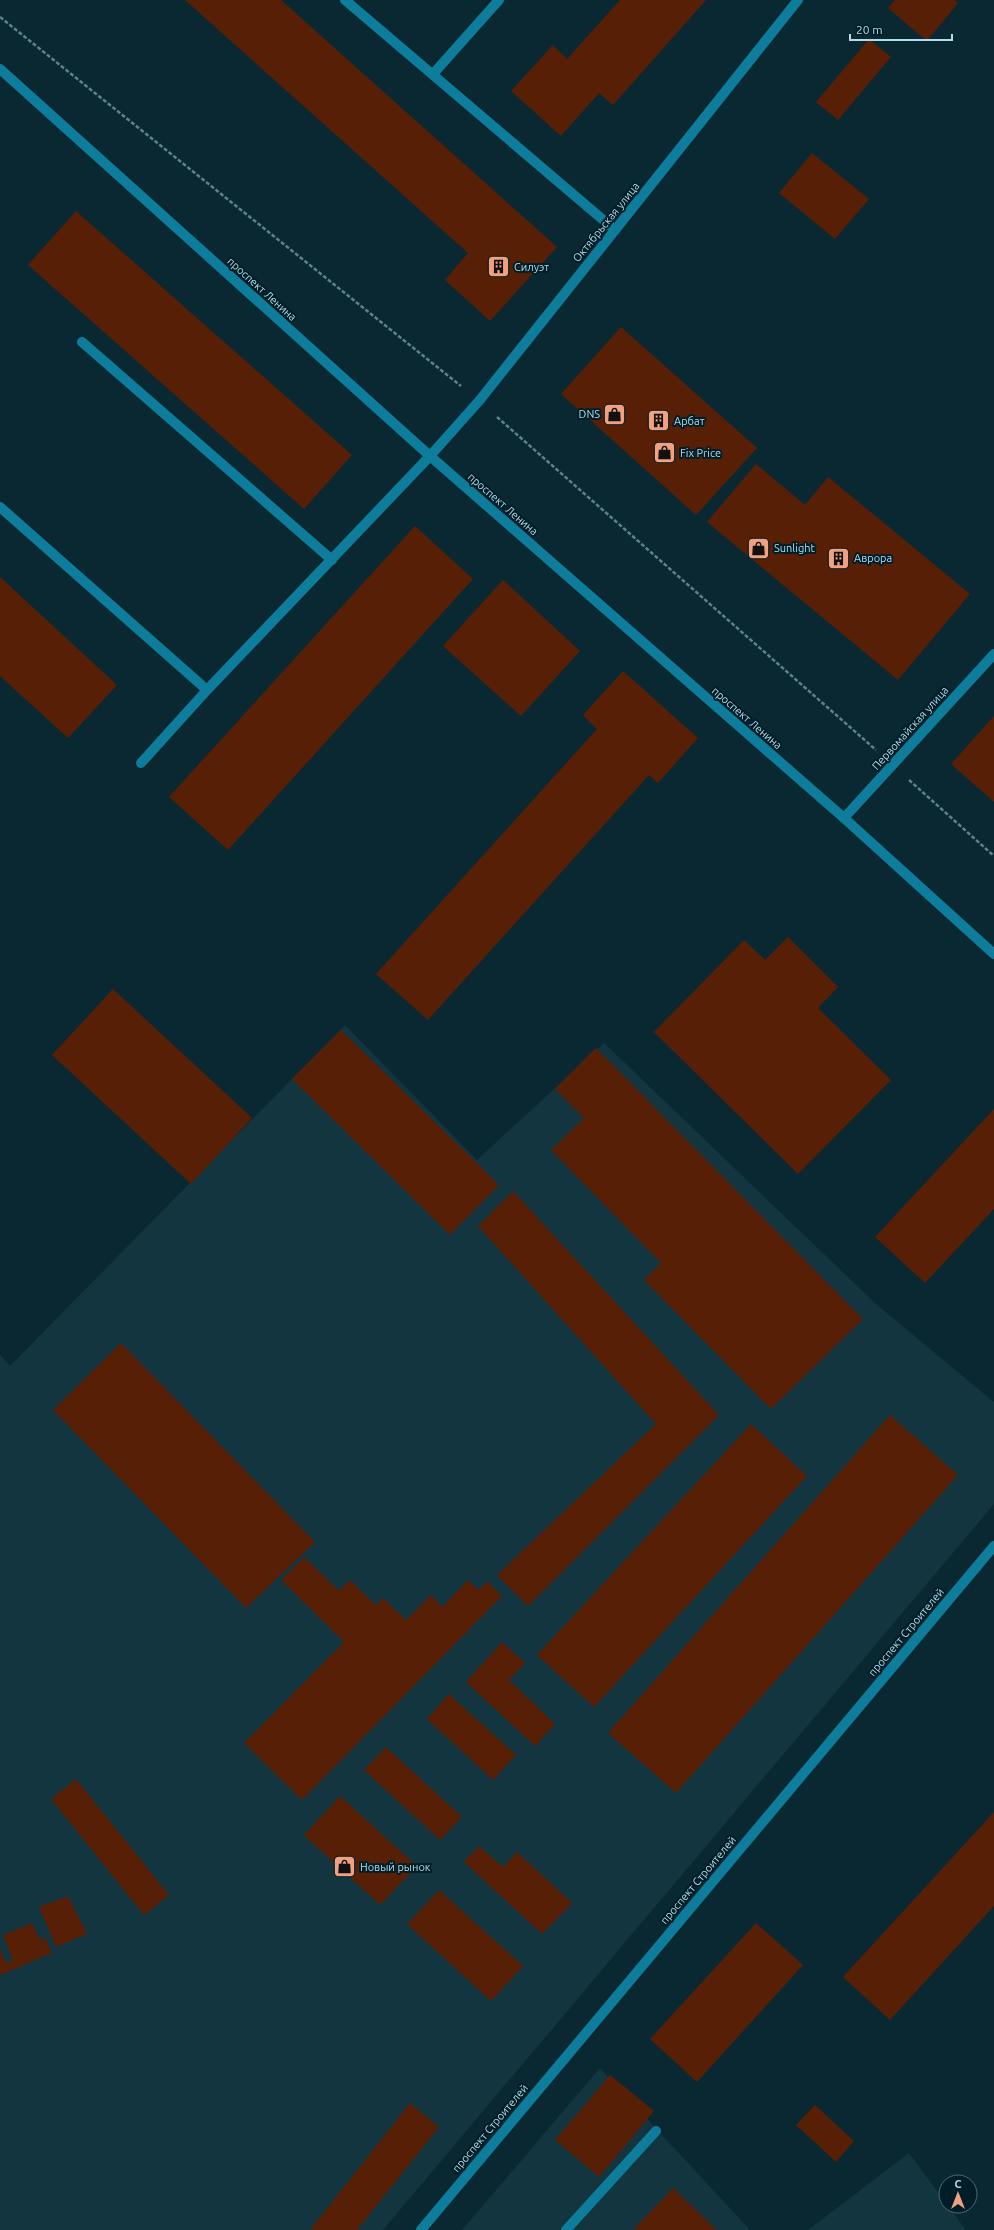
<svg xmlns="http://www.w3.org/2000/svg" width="994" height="2230" viewBox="0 0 994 2230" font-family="Ubuntu,sans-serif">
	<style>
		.built { fill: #133540 }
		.building { fill: #572006 }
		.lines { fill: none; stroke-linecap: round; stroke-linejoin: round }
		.path { stroke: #5d818e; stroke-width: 2.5; stroke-dasharray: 4 2; stroke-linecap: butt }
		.service { stroke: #0d7d9b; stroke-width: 10 }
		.minor { stroke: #0d7d9b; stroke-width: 10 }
		.tertiary { stroke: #0d7d9b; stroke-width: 10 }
		.labels { text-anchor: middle; stroke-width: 4; stroke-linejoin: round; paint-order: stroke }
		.street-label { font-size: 11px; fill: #b2dcec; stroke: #011e28 }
		.poi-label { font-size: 11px; fill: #b2dcec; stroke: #011e28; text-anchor: start }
	</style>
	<rect width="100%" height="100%" fill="#0a2832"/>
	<path class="built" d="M345,1025l132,135 127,-117 273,262 117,97v102l-611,726h-383v-875l10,11z
		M600,2068l150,162h-288z
		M909,2153l37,50v3h2l18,24h-158z"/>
	<path class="building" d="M185,0h96l276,247 -67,74 -45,-41 23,-27z
		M620,0h86l-93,105 -14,-12 -38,43 -50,-45 42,-46 14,14z
		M895,0h59l4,3 -31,38 -39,-33z
		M869,39l22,18 -53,63 -22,-18z
		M812,153l57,46 -34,40 -56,-46z
		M76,211l276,244 -48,54 -276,-244z
		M621,327l136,121 -61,67 -135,-121z
		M756,464l49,41 23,-28 142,117 -72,86 -191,-158z
		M415,526l58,53 -245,271 -59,-53z
		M0,577l117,108 -49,53 -68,-62z
		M503,580l77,71 -59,65 -78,-70z
		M623,671l75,67 -40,45 -9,-8 -221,245 -52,-46 221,-245 -14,-14z
		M994,716v86l-43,-38z
		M788,937l50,50 -20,21 73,72 -93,94 -144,-142 90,-92 21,20z
		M113,989l139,129 -61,66 -139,-129z
		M341,1030l158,155 -49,50 -158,-156z
		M596,1048l267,271 -92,90 -127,-129 17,-17 -110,-113 33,-32 -29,-29z
		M994,1109v100l-69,74 -50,-46z
		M513,1191l206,224 -191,191 -31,-31 159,-151 -178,-198z
		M121,1343l194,199 -69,66 -193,-198z
		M890,1415l68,60 -282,318 -68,-60z
		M751,1424l56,52 -213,231 -57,-52z
		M304,1557l35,34 11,-11 26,25 7,-7 23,22 25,-25 11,12 26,-27 10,10 9,-9 15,15 -200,204 -58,-57 100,-101 -63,-62z
		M502,1642l23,21 -16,17 46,44 -20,22 -69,-64z
		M449,1694l67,61 -23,25 -66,-61z
		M386,1747l76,70 -22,23 -76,-70z
		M76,1779l93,116 -25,20 -93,-116z
		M340,1796l77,70 -37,39 -76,-70z
		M994,1812v94l-104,114 -47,-43z
		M479,1846l24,21 14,-15 55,51 -30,31 -78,-72z
		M439,1890l84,76 -32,35 -84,-77z
		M68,1896l19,38 -31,13 -17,-40z
		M32,1923l8,17 5,-3 7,16 -52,22v-26l6,14 7,-3 -10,-25z
		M756,1923l47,42 -106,117 -47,-43z
		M610,2075l44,36 -55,66 -44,-37z
		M410,2103l29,24 -82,103h-47z
		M815,2105l39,36 -18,21 -40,-37z
		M673,2188l44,42h-84z"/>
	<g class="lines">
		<path class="path" d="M0,17l461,369
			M497,417l379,333
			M909,780l85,76"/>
		<path class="service" d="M345,0l270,230
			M433,74l66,-74
			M82,342l250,218
			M0,507l207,183
			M141,763l66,-73 223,-234
			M566,2230l90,-99"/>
		<path class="minor" d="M430,456l49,-55 319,-401
			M844,818l150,-164"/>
		<path class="tertiary" d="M0,69l430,387 414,362 150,136
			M421,2230l573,-684"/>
	</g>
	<defs>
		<symbol id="building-square" viewBox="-11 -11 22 22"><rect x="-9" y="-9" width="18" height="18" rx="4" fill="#f2a080" stroke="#011e28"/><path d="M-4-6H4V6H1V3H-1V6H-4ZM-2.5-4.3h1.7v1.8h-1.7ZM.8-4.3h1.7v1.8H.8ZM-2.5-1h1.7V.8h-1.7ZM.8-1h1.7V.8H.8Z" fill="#111"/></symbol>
		<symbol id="shop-square" viewBox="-11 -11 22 22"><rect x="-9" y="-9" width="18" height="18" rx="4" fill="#f2a080" stroke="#011e28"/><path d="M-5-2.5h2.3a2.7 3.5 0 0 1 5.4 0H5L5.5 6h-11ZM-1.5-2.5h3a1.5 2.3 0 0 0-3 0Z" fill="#111"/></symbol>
	</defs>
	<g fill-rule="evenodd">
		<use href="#building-square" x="486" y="254" width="25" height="25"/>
		<use href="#shop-square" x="602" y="402" width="25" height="25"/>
		<use href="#building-square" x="646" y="408" width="25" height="25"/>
		<use href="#shop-square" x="652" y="440" width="25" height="25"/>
		<use href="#shop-square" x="746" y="536" width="25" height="25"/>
		<use href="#building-square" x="826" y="546" width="25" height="25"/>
		<use href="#shop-square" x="332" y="1854" width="25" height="25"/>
	</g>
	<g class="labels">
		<g class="street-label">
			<text transform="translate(606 222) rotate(-51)" y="4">Октябрьская улица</text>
			<text transform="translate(262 289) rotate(42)" y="4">проспект Ленина</text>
			<text transform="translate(503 504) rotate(41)" y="4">проспект Ленина</text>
			<text transform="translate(747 718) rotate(41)" y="4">проспект Ленина</text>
			<text transform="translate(910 728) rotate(-48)" y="4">Первомайская улица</text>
			<text transform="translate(906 1632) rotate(-50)" y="4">проспект Строителей</text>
			<text transform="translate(698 1880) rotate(-50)" y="4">проспект Строителей</text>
			<text transform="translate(490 2128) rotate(-50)" y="4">проспект Строителей</text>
		</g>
		<g class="poi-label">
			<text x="514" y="271">Силуэт</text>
			<text x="600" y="418" text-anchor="end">DNS</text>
			<text x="674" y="425">Арбат</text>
			<text x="680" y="457">Fix Price</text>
			<text x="774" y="552">Sunlight</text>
			<text x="854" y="562">Аврора</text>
			<text x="360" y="1871">Новый рынок</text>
		</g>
	</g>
	<g transform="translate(958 2194)"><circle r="19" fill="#011e28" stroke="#486a76"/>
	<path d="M0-3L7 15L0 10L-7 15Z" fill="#f2a080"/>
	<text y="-6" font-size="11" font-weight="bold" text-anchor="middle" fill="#b2dcec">С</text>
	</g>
	<path d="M850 34v6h102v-6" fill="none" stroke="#b2dcec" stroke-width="2"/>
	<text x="856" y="34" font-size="12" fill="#b2dcec" stroke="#011e28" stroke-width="3" paint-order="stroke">20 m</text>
</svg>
